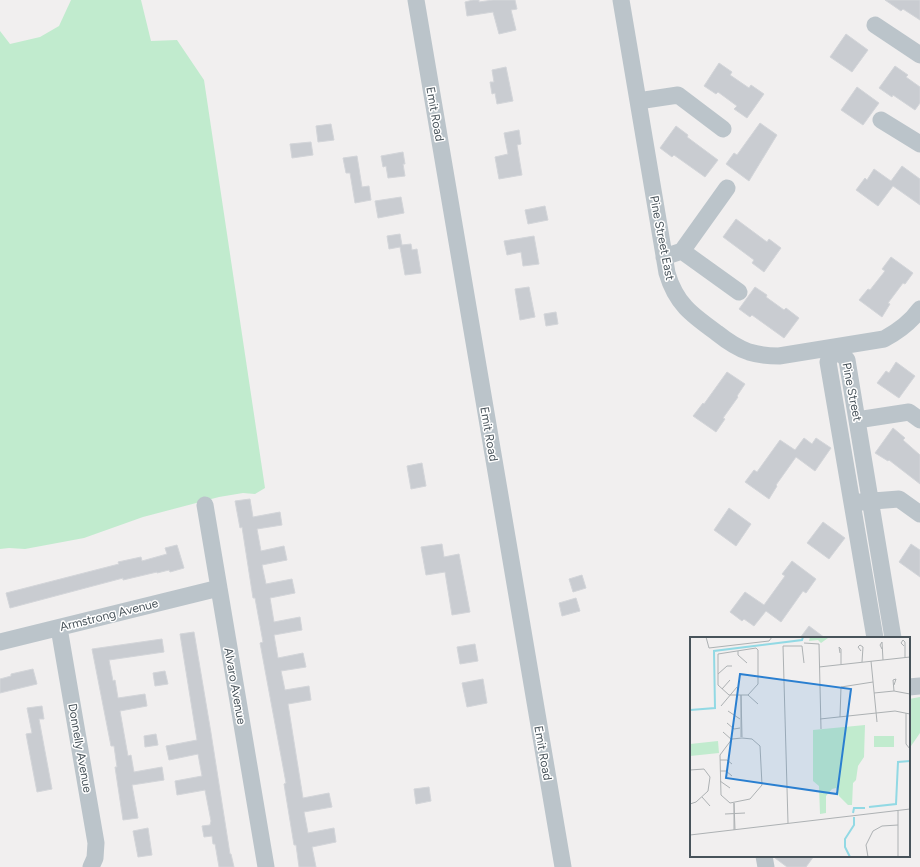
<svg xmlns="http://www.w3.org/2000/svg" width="920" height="867" viewBox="0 0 920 867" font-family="Figtree,sans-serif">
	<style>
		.green { fill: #c1ebce }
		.building { fill: #c9ccd1; stroke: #d3d5d9 }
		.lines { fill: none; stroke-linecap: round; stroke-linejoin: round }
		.minor { stroke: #bbc4ca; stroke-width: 17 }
		.labels { text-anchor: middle; stroke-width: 3; stroke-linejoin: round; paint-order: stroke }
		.street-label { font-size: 12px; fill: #48535a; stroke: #fff }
		.inset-river { fill: none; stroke: #92d9e4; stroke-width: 2 }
		.inset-road { fill: none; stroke: #adb1b3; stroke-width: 1 }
		.view { fill: #2a7fd0; fill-opacity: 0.15; stroke: #2a7fd0; stroke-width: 2 }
		.inset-edge { fill: none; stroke: #48535a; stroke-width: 2 }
	</style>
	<rect width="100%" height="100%" fill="#f1efef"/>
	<path class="green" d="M71,0h70l10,41 26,-1 27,40 61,408 -10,6 -12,-1 -24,4 -76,20 -59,21 -59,11 -16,-1 -9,1v-518l10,13 30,-7 19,-11z
		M920,697v36l-11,16v-50z"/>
	<path class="building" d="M473,0h6v2l14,-2h22l2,9 -6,1 5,20 -17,4 -6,-22 -26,4 -2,-14z
		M885,0h35v20l-17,-11 -2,2z
		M846,34l22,16 -16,22 -22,-15z
		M719,63l13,9 -2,3 19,13 2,-3 13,9 -17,24 -13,-9 3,-3 -19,-14 -2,2 -12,-8z
		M895,66l13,9 -2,2 14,10v16l-5,7 -22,-15 -1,2 -13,-9z
		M506,67l7,34 -16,3 -2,-11 -3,1 -2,-12h4l-2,-12z
		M857,87l22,16 -16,22 -22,-15z
		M760,123l17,12 -28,46 -23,-17 8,-11 3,2z
		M331,124l3,16 -16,2 -2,-16z
		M676,126l12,9 -1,2 31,23 -13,17 -31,-22 -2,2 -12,-9z
		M519,130l2,14 -4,1 5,30 -23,4 -4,-22 13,-3 -4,-21z
		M311,142l2,13 -21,3 -2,-14z
		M403,152l2,12h-2l2,12 -17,2 -2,-12 -3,1 -2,-11z
		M357,156l5,31 7,-1 2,14 -16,3 -5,-30h-4l-3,-15z
		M902,166l18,13v26l-27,-19 -15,20 -22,-16 9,-12 2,2 7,-11 17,12z
		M401,197l3,16 -26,5 -3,-17z
		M545,206l3,14 -20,4 -3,-14z
		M736,219l31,23 2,-3 12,9 -17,24 -12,-9 2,-3 -31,-23z
		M400,234l2,11 9,-1 1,6 5,-1 4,24 -16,2 -5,-28 -11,2 -2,-13z
		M534,236l5,28 -16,2 -2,-14 -14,3 -3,-14z
		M891,257l22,16 -8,11 -2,-1 -15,20 2,1 -8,13 -23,-17 9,-11 2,1 15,-19 -3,-2z
		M529,287l6,30 -15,3 -5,-31z
		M755,287l12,8 -1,2 18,13 2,-2 13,10 -15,20 -32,-23 -2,2 -11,-8z
		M556,312l2,12 -12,2 -2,-12z
		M896,362l19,14 -16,22 -22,-15 9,-12 3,2z
		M727,372l18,12 -8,12 1,1 -15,21 2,1 -9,13 -23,-16 10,-13 1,1z
		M893,428l12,10 -2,2 17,15v29l-31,-24 -1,1 -13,-8z
		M804,438l8,6 4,-6 15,10 -16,23 -19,-14 -20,28 1,1 -8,13 -24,-17 9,-12 3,2 23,-32 15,10z
		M422,463l4,23 -15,3 -4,-23z
		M250,499l3,18 27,-5 2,13 -25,4 4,22 23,-5 3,14 -25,5 4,19 26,-5 3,14 -25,5 4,24 26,-5 2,13 -28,5 4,23 25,-5 3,14 -25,4 4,19 24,-4 2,14 -23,4 15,94 26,-5 3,14 -28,5 4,21 26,-5 2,14 -24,5 4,20h-17l-3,-22h-2l-10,-61 2,-1 -26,-140 3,-1 -8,-44h-2l-11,-71 -2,1 -5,-27z
		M729,508l22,16 -15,22 -22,-16z
		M823,522l22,16 -16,21 -22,-16z
		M442,544l2,13 15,-3 11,58 -18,3 -7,-43 -19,3 -5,-28z
		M911,544l9,6v27l-21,-15z
		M177,545l7,23 -14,4 -1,-2 -12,3v-1l-34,8v-2l-113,30 -4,-15 113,-29 -1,-2 23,-5 1,4 25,-7 -2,-6z
		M792,561l24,18 -10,14 -3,-2 -22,31 -15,-11 -12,15 -10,-7 -2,2 -12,-9 15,-20 19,13 21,-29 -3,-2z
		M582,575l4,13 -13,4 -4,-13z
		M576,598l4,13 -18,5 -3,-13z
		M809,626l16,12h-25z
		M194,632l17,101 19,121h1l3,13h-15l-4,-23h-2l-1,-8 -8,1 -2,-11 8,-1 1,-4 -6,-31 -28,5 -2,-14 27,-5 -4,-22 -29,6 -3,-14 31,-6 -17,-106z
		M162,639l2,13 -55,8 4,21 2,-1 3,18 27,-4 2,12 -27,5 8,45 3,-1 3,17 28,-5 2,13 -32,5 6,33 -15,2 -8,-53h2l-3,-21h-3l-19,-97z
		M475,644l3,17 -18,3 -3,-17z
		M33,669l4,15 -37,9v-14l11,-3v-2z
		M165,671l3,13 -13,2 -2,-13z
		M483,679l4,24 -20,4 -5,-24z
		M42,706l2,13h-5l13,70 -15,3 -11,-58 6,-1 -5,-25z
		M156,734l2,11 -13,2 -1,-11z
		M429,787l2,14 -15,3 -2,-15z
		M148,828l4,27 -14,2 -5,-26z
		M774,856h40l-8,11h-19l-12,-9z"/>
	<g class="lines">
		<path class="minor" d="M416,0l147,867
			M621,0l46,273c9,31 25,42 50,60 10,8 20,15 32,19 10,3 20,4 30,4l105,-17c15,-8 26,-16 36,-30
			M875,25l45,30
			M638,101l40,-6 45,34
			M881,120l39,24
			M682,251l45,-63
			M664,257l18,-6 57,41
			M836,347l11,13 46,278
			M836,347l-8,15 47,276
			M857,420l52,-8 11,8
			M860,502l39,-3 21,15
			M205,505l61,362
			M59,628l37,215 -1,15 -4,9
			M0,642l219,-54
			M909,687l11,-1
			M764,856l2,11"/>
	</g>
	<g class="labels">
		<g class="street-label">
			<text transform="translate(435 114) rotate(80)" y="4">Emit Road</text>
			<text transform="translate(662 238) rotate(79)" y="4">Pine Street East</text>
			<text transform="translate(852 392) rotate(79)" y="4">Pine Street</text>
			<text transform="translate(489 434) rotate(80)" y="4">Emit Road</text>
			<text transform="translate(109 615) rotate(-14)" y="4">Armstrong Avenue</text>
			<text transform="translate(235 686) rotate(80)" y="4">Alvaro Avenue</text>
			<text transform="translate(80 748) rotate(80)" y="4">Donnelly Avenue</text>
			<text transform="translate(543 753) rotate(80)" y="4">Emit Road</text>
		</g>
	</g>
	<g transform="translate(690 637)">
		<rect width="220" height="220" fill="#f1efef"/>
		<path d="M120,0h41l-23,1 -7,5 -3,-3 -9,1zM175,88l-1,32 -6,9 -2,14 -3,3 -1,22h-4l-9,-9 -3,-8 -4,1 -6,7v17l-6,1 -1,-28 -6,-5v-51zM184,99h20v11h-20zM28,104l1,12 -29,3v-12z" fill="#c1ebce"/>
		<path class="inset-river" d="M0,73l25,-2 -1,-57 88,-11 1,-3M179,170l27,-3 2,-42 12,-1M163,176l1,-5h11M160,220l-5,-10v-8l9,-14v-8"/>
		<path class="inset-road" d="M16,0l3,11 60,-7 3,-4M114,6l15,1 2,85M214,9l-3,-3 2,-3 2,2v16M66,11l2,2v34l-10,11h-19l-11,-10v-31zM192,12l-2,-4 2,-3 1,18M48,14v4l9,8M171,14l-3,-4 2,-2 3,2 -1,15M150,16l-1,-6 2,2v15M181,24l6,61M129,30l91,-10M28,37l9,-8h5M204,48l2,-6 -3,1 1,11M32,52l8,-9M184,56l20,-2 16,3M51,58l1,42M51,58v42M58,58l10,9M31,69l16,-19M38,74l12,8M216,76v31l4,5M150,80l1,-30 32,-5M130,82l75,-8 15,3M37,86l7,6 6,-1M33,95l9,8M52,101l10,1 8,7 2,39 -12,14 -20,4 -9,-8 -1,-40 12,-16zM30,123h7l5,4M0,133l14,-1 6,8 -2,14 -12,11 -6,2M30,134h6l6,5M30,144l10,7M12,160l8,9M44,166v27M44,166l1,27M208,173v47M35,177l20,-1M98,186l-5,-177h19l2,17M0,198l220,-26M178,220l-2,-12 7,-14 9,-5 16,-1"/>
		<path class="view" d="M50,37l111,15 -14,105 -111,-16z"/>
		<rect width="220" height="220" class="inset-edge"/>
	</g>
</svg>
